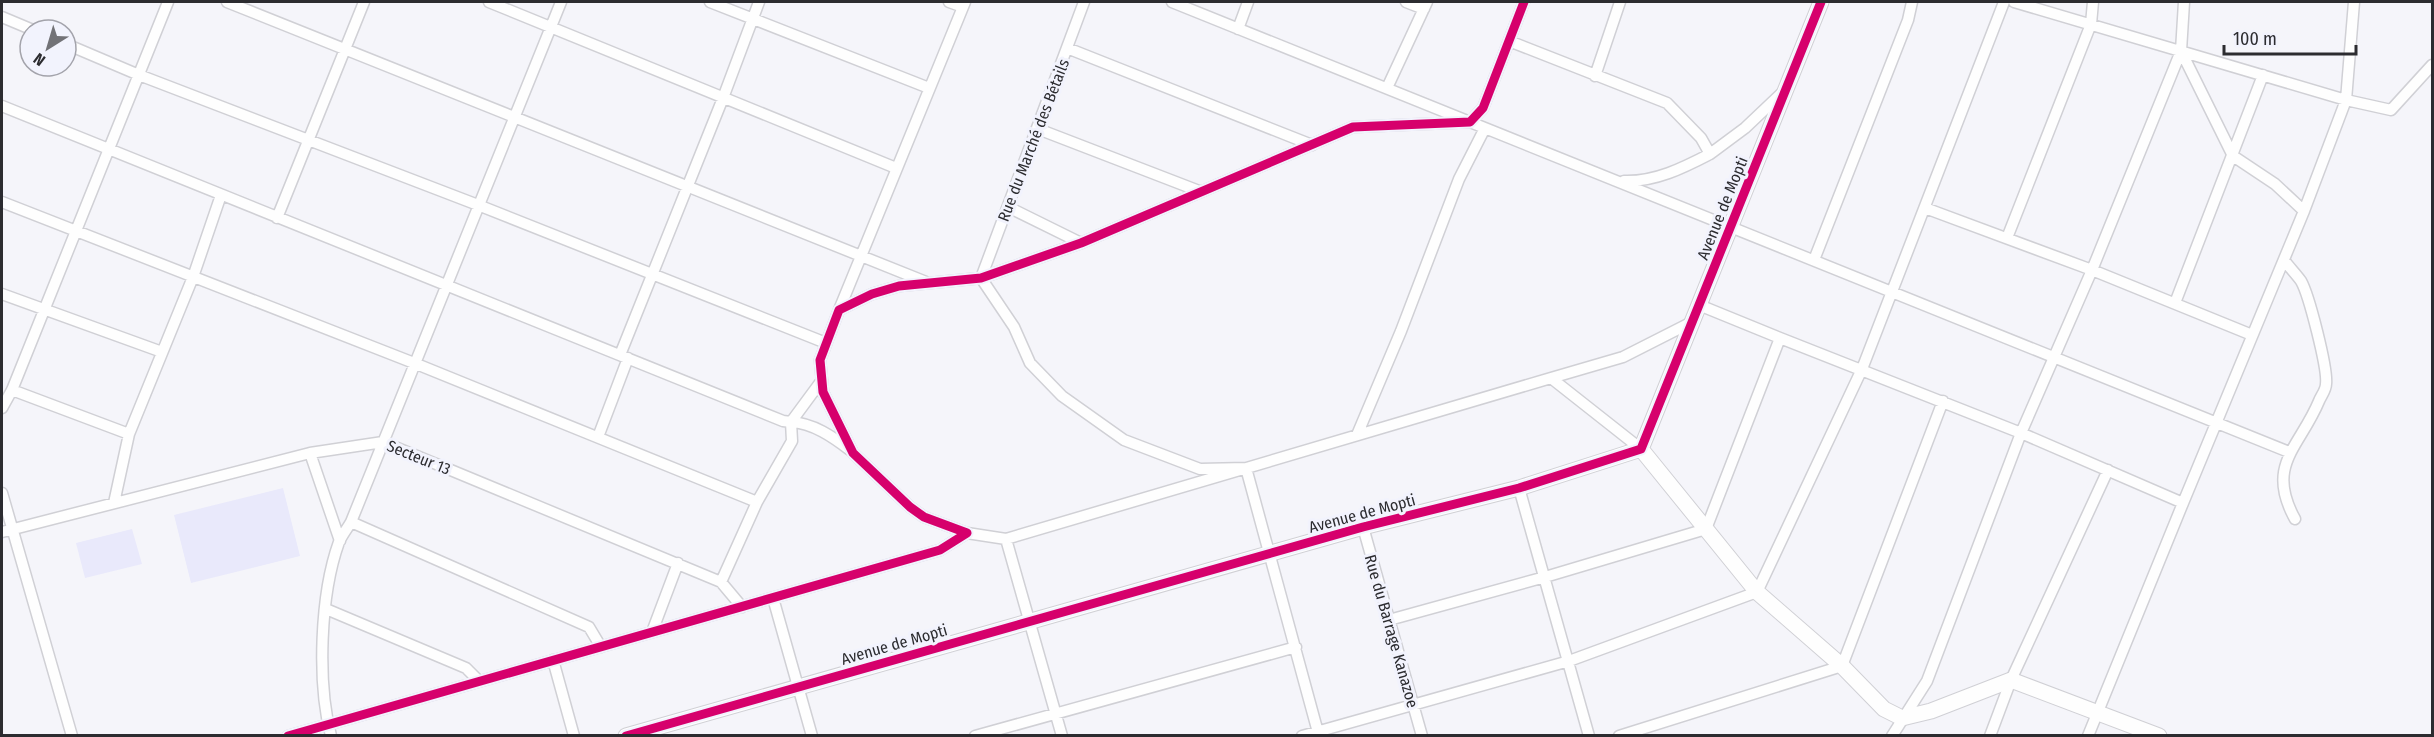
<svg xmlns="http://www.w3.org/2000/svg" width="2434" height="737" viewBox="0 0 2434 737" font-family="'Fira Sans Condensed',sans-serif">
	<style>
		.green { fill: #e9e9fb }
		.lines { fill: none; stroke-linecap: round; stroke-linejoin: round }
		.street-casing { stroke: #d0d0d5; stroke-width: 13 }
		.secondary-casing { stroke: #d0d0d5; stroke-width: 17 }
		.street { stroke: #fefefe; stroke-width: 10 }
		.secondary { stroke: #fefefe; stroke-width: 15 }
		.cycleway-casing { stroke: #f2f3fd; stroke-width: 13 }
		.cycleway { stroke: #d6006c; stroke-width: 9 }
		.labels { text-anchor: middle; stroke-width: 6; stroke-linejoin: round; paint-order: stroke }
		.street-label { font-size: 16px; fill: #2c2c30; stroke: #f2f3fd }
	</style>
	<rect width="100%" height="100%" fill="#f5f5fa"/>
	<path class="green" d="M283,488l17,68 -109,27 -17,-68z
		M132,529l10,35 -57,14 -9,-35z"/>
	<g class="lines">
		<defs>
			<path id="street" d="M227,2l699,280
				M489,2l407,166
				M710,2l219,86
				M949,2l14,5
				M1084,2l-103,276 33,49 16,36 32,33 62,44 76,29 46,-1 73,268
				M1172,2l1117,450
				M1406,2l18,7
				M2014,2l332,98 45,10 41,-45
				M2,17l31,13
				M1238,29l10,-27
				M1509,41l158,62 34,35 9,16c-27,14 -55,28 -86,27
				M66,44l73,31 339,130 348,138
				M1067,48l245,97
				M2181,51l52,105 42,28 29,27
				M1595,76l25,-74
				M1387,88l40,-86
				M2,106l781,315 8,1 31,-42
				M1038,129l161,62
				M1710,154l35,-26 38,-36
				M2,202l412,161 343,139 -36,80
				M1008,207l73,36
				M1925,208l167,62 160,65
				M277,218l87,-216
				M2007,238l84,-214 2,-22
				M1814,260l94,-240 4,-18
				M2284,260c5,7 12,14 17,21 8,14 27,88 25,103 0,6 -5,12 -7,17 -19,46 -54,64 -24,118
				M2,294l160,58
				M2175,303l88,-228
				M839,310l126,-308
				M1780,338l241,95 71,-163 89,-219 3,-49
				M620,355l103,-257 36,-96
				M1551,378l72,-21 69,-35
				M12,390l117,44
				M2,408l10,-18 156,-388
				M1357,435l44,-104 58,-152 26,-51
				M598,437l30,-79
				M310,453l30,88
				M1519,488l70,248
				M2,493l70,243
				M757,502l35,-61 -1,-19c22,1 42,15 59,28
				M114,503l15,-69 64,-157 28,-82
				M351,522l238,105 12,20
				M1363,527l59,209
				M2,532l308,-79 73,-11 338,140 21,25
				M967,533l39,6 545,-161 90,71
				M1006,539l56,197
				M773,598l39,138
				M326,609l140,59 13,13
				M1389,620l156,-43 161,-48 74,-191 -81,-33
				M652,632l26,-69
				M553,660l21,76
				M288,736l652,-186 27,-17 -43,-16 -14,-10 -57,-54 -30,-61 -3,-32 19,-50 33,-16 27,-8 82,-8 100,-35 272,-116 117,-5 13,-14 41,-106
				M331,736c-14,-54 -11,-141 8,-194 3,-7 8,-13 12,-20l210,-520
				M975,736l321,-89
				M1302,736l267,-75 188,-69 105,-223 142,-367
				M1619,736l223,-70 101,-265
				M1892,736l35,-55 94,-248 162,70 121,-292 42,-111 8,-98
				M1990,736l21,-56 97,-210
				M2088,736l95,-233"/>
			<path id="secondary" d="M1641,449l116,143 85,74 42,43 18,9 29,-7 80,-31 148,56
				M626,736l737,-209 156,-39 122,-39 180,-447"/>
		</defs>
		<use href="#street" class="street-casing"/>
		<use href="#secondary" class="secondary-casing"/>
		<use href="#street" class="street"/>
		<use href="#secondary" class="secondary"/>
		<defs>
			<path id="cycleway" d="M288,736l652,-186 27,-17 -43,-16 -14,-10 -57,-54 -30,-61 -3,-32 19,-50 33,-16 27,-8 82,-8 100,-35 272,-116 117,-5 13,-14 41,-106
				M626,736l737,-209 156,-39 122,-39 180,-447"/>
		</defs>
		<use href="#cycleway" class="cycleway-casing"/>
		<use href="#cycleway" class="cycleway"/>
	</g>
	<g class="labels">
		<g class="street-label">
			<text transform="translate(1033 140) rotate(-69)" y="6">Rue du Marché des Bétails</text>
			<text transform="translate(1722 208) rotate(-68)" y="6">Avenue de Mopti</text>
			<text transform="translate(419 457) rotate(22)" y="6">Secteur 13</text>
			<text transform="translate(1362 513) rotate(-15)" y="6">Avenue de Mopti</text>
			<text transform="translate(1392 631) rotate(74)" y="6">Rue du Barrage Kanazoe</text>
			<text transform="translate(894 644) rotate(-16)" y="6">Avenue de Mopti</text>
		</g>
	</g>
	<rect width="2434" height="737" fill="none" stroke="#2c2c30" stroke-width="6"/>
	<g transform="translate(48 48) rotate(217)"><circle r="28" fill="#f2f3fd" stroke="#a3a3ab" stroke-width="1.5"/>
	<path d="M0-4.5L10 22L0 15L-10 22Z" fill="#727277"/>
	<text y="-9" font-size="16" font-weight="bold" text-anchor="middle" fill="#2c2c30">N</text>
	</g>
	<path d="M2224 45v9h132v-9" fill="none" stroke="#2c2c30" stroke-width="3"/>
	<text x="2233" y="45" font-size="18" fill="#2c2c30" stroke="#f2f3fd" stroke-width="4.5" paint-order="stroke">100 m</text>
</svg>
